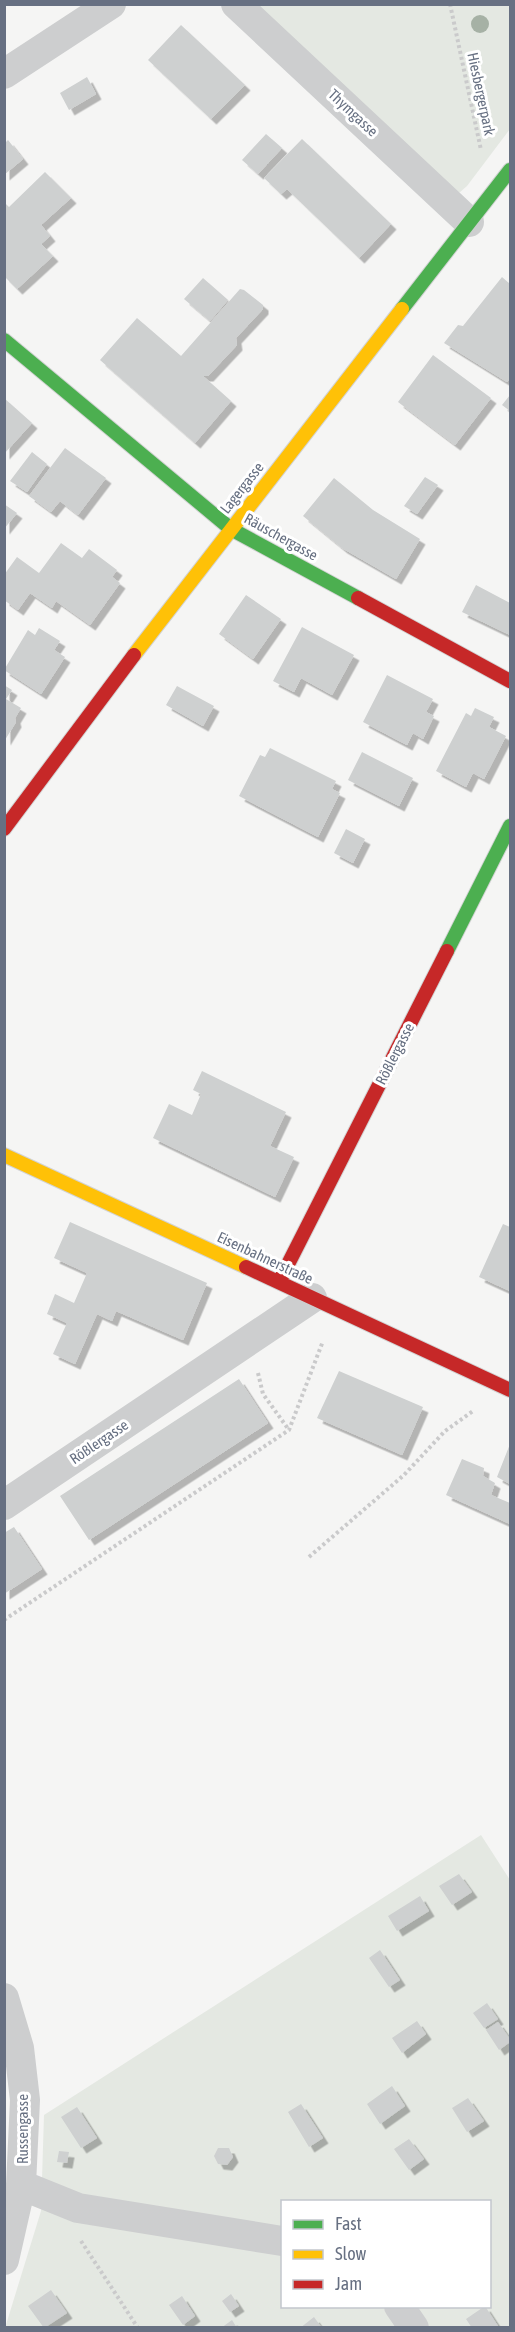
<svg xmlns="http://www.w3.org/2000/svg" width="515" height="2332" viewBox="0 0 515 2332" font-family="'Asap Condensed',sans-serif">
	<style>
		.green { fill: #e4e8e2; fill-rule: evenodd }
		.building { fill: #ced0d0; filter: url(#shadow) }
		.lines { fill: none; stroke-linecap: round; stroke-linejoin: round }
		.fast-casing { stroke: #d2d3d3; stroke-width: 16 }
		.slow-casing { stroke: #d2d3d3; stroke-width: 16 }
		.jam-casing { stroke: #d2d3d3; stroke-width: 16 }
		.path { stroke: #cacacb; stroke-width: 4; stroke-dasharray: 3 3; stroke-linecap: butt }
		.street { stroke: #cdcecf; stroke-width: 30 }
		.fast { stroke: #4caf50; stroke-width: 14 }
		.slow { stroke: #ffc107; stroke-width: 14 }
		.jam { stroke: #c62828; stroke-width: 14 }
		.tree { fill: #a6b1a5 }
		.labels { text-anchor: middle; stroke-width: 6; stroke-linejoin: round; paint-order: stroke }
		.street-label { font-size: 15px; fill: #677082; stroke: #fff }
	</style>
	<defs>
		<filter id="shadow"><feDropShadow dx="5.5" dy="5.5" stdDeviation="0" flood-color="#0004"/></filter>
	</defs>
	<rect width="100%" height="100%" fill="#f5f5f4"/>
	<path class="green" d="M246,5h264v124l-43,57 -8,7z
		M481,1835l29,45v447l-505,1 36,-117 3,-96zM282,2202h208v104h-208z"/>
	<path class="building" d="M181,25l64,60 -34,34 -63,-59z
		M87,77l9,17 -27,16 -9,-17z
		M266,134l16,14 -24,26 -16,-14z
		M302,139l89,85 -32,34 -72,-69 -6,5 -17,-16z
		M8,140l15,19 -19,16v-31z
		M45,172l26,26 -30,27 9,11 -9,8 12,12 -36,33 -13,-13v-74l5,5z
		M502,277l8,7v94l-3,4 -63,-39 14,-18 5,1z
		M203,278l25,22 -18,21 -26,-22z
		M240,289l4,1 19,15v4l-27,29 1,7 -29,31h-5l28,25 -36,42 -95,-83 37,-42 44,38z
		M433,355l58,43 -36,47 -57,-43z
		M510,395v16l-8,-6z
		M4,398l28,25 -28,31z
		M65,448l41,30 -28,37 -18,-14 -9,11 -22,-16z
		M32,452l15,12 -20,28 -17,-11z
		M425,477l13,8 -21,29 -13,-8z
		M334,478l39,32 47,29 -24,40 -54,-31 -39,-32z
		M4,504l13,9 -13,16z
		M61,543l21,15 7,-9 28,21 -5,7 8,6 -30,42 -34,-24 -4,7 -22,-15 -12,17 -14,-10v-25l13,-18 22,16z
		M476,585l34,18v32l-48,-23z
		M246,595l35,24 -28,40 -34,-25z
		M302,627l52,28 -22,40 -31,-17 -7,14 -21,-11z
		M39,628l21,13 -6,9 11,7 -24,37 -37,-24 24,-40 7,5z
		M387,675l46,24 -7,13 8,4 -11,23 -10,-6 -6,12 -44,-23z
		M4,685l8,5 -6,9 15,9 -6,10 1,4 -11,18z
		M177,686l37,20 -11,20 -37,-21z
		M475,708l19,9 -5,10 17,9 -22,43 -11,-6 -7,14 -30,-16 30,-58 5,3z
		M270,748l66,33 -4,8 8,4 -22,44 -79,-41 21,-41 5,2z
		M362,752l51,26 -14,28 -51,-26z
		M346,829l19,10 -12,24 -19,-10z
		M202,1071l84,41 -16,34 24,11 -19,40 -122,-59 16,-34 23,11 9,-21 -8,-4z
		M70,1222l137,61 -24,57 -67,-29 -4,10 -15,-7 -22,50 -22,-10 14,-31 -20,-9 8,-20 19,9 13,-30 -33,-15z
		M503,1224l7,3v64l-31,-14z
		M339,1371l84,36 -21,48 -85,-37z
		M239,1379l29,44 -179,117 -29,-44z
		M510,1444v40l-13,-7z
		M462,1459l22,9 -1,8 12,7 -4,12 19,8v21l-64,-29z
		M14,1527l28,42 -38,25v-61z
		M459,1874l13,18 -20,13 -13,-19z
		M420,1896l9,15 -32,20 -9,-15z
		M380,1950l20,30 -11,7 -20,-29z
		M487,2003l11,16 -14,9 -11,-15z
		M417,2021l9,13 -24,19 -10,-15z
		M498,2022l12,17v3l-11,8 -13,-20z
		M392,2086l13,20 -25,18 -13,-20z
		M468,2098l16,23 -17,11 -15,-24z
		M301,2104l22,34 -14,9 -21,-35z
		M77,2107l20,31 -16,10 -20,-31z
		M409,2139l15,20 -15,11 -15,-21z
		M218,2148h11l4,9 -6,8 -9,-1 -4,-8z
		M59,2151l10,1 -2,11 -10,-1z
		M51,2290l16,23 -23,15 -16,-22z
		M231,2294l8,12 -9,6 -8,-11z
		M182,2296l13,20 -12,9 -14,-20z
		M485,2306l13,20 -26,2 -6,-9z
		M314,2317l8,11h-22z
		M232,2320l5,8h-16z"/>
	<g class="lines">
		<defs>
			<path id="fast" d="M402,309l108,-139
				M4,340l227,189 127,69
				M447,951l63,-125"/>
			<path id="slow" d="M134,655l268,-346
				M4,1155l242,112"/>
			<path id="jam" d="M358,598l152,83
				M4,829l130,-174
				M246,1267l264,123
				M279,1282l168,-331"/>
		</defs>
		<use href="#fast" class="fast-casing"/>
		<use href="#slow" class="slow-casing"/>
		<use href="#jam" class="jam-casing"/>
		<path class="path" d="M450,4l31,146
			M258,1373l5,21 26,36
			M309,1557l95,-82 41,-44 28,-20
			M4,1620l285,-190 34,-89
			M81,2241l57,87"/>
		<path class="street" d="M236,4l233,218
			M4,74l107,-70
			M4,1505l308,-207
			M4,1998l15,50 6,52 -4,85 -17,75
			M21,2185l57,23 204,33
			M399,2306l15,22"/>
		<use href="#fast" class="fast"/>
		<use href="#slow" class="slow"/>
		<use href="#jam" class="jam"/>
	</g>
	<circle class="tree" cx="480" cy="24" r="9"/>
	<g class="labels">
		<g class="street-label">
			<text transform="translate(481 94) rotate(78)" y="5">Hiesbergerpark</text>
			<text transform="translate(353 113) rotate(43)" y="5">Thymgasse</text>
			<text transform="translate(242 488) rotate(-52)" y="5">Lagergasse</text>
			<text transform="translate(281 537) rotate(29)" y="5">Räuschergasse</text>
			<text transform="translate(395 1054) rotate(-63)" y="5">Rößlergasse</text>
			<text transform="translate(265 1258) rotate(25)" y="5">Eisenbahnerstraße</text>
			<text transform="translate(99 1442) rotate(-34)" y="5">Rößlergasse</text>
			<text transform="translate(23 2129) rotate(-90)" y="5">Russengasse</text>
		</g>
	</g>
	<rect width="515" height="2332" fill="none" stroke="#677082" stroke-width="12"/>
	<rect x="281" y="2200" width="210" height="108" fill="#ffffff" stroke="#c2c6cd" stroke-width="1.5"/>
	<rect x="293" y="2220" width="30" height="9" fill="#4caf50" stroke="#c2c6cd" stroke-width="1.5"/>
	<text x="335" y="2230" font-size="18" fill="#677082">Fast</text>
	<rect x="293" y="2250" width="30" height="9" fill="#ffc107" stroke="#c2c6cd" stroke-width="1.5"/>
	<text x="335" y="2260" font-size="18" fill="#677082">Slow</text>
	<rect x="293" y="2280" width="30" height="9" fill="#c62828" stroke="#c2c6cd" stroke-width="1.5"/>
	<text x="335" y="2290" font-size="18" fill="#677082">Jam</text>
</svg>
